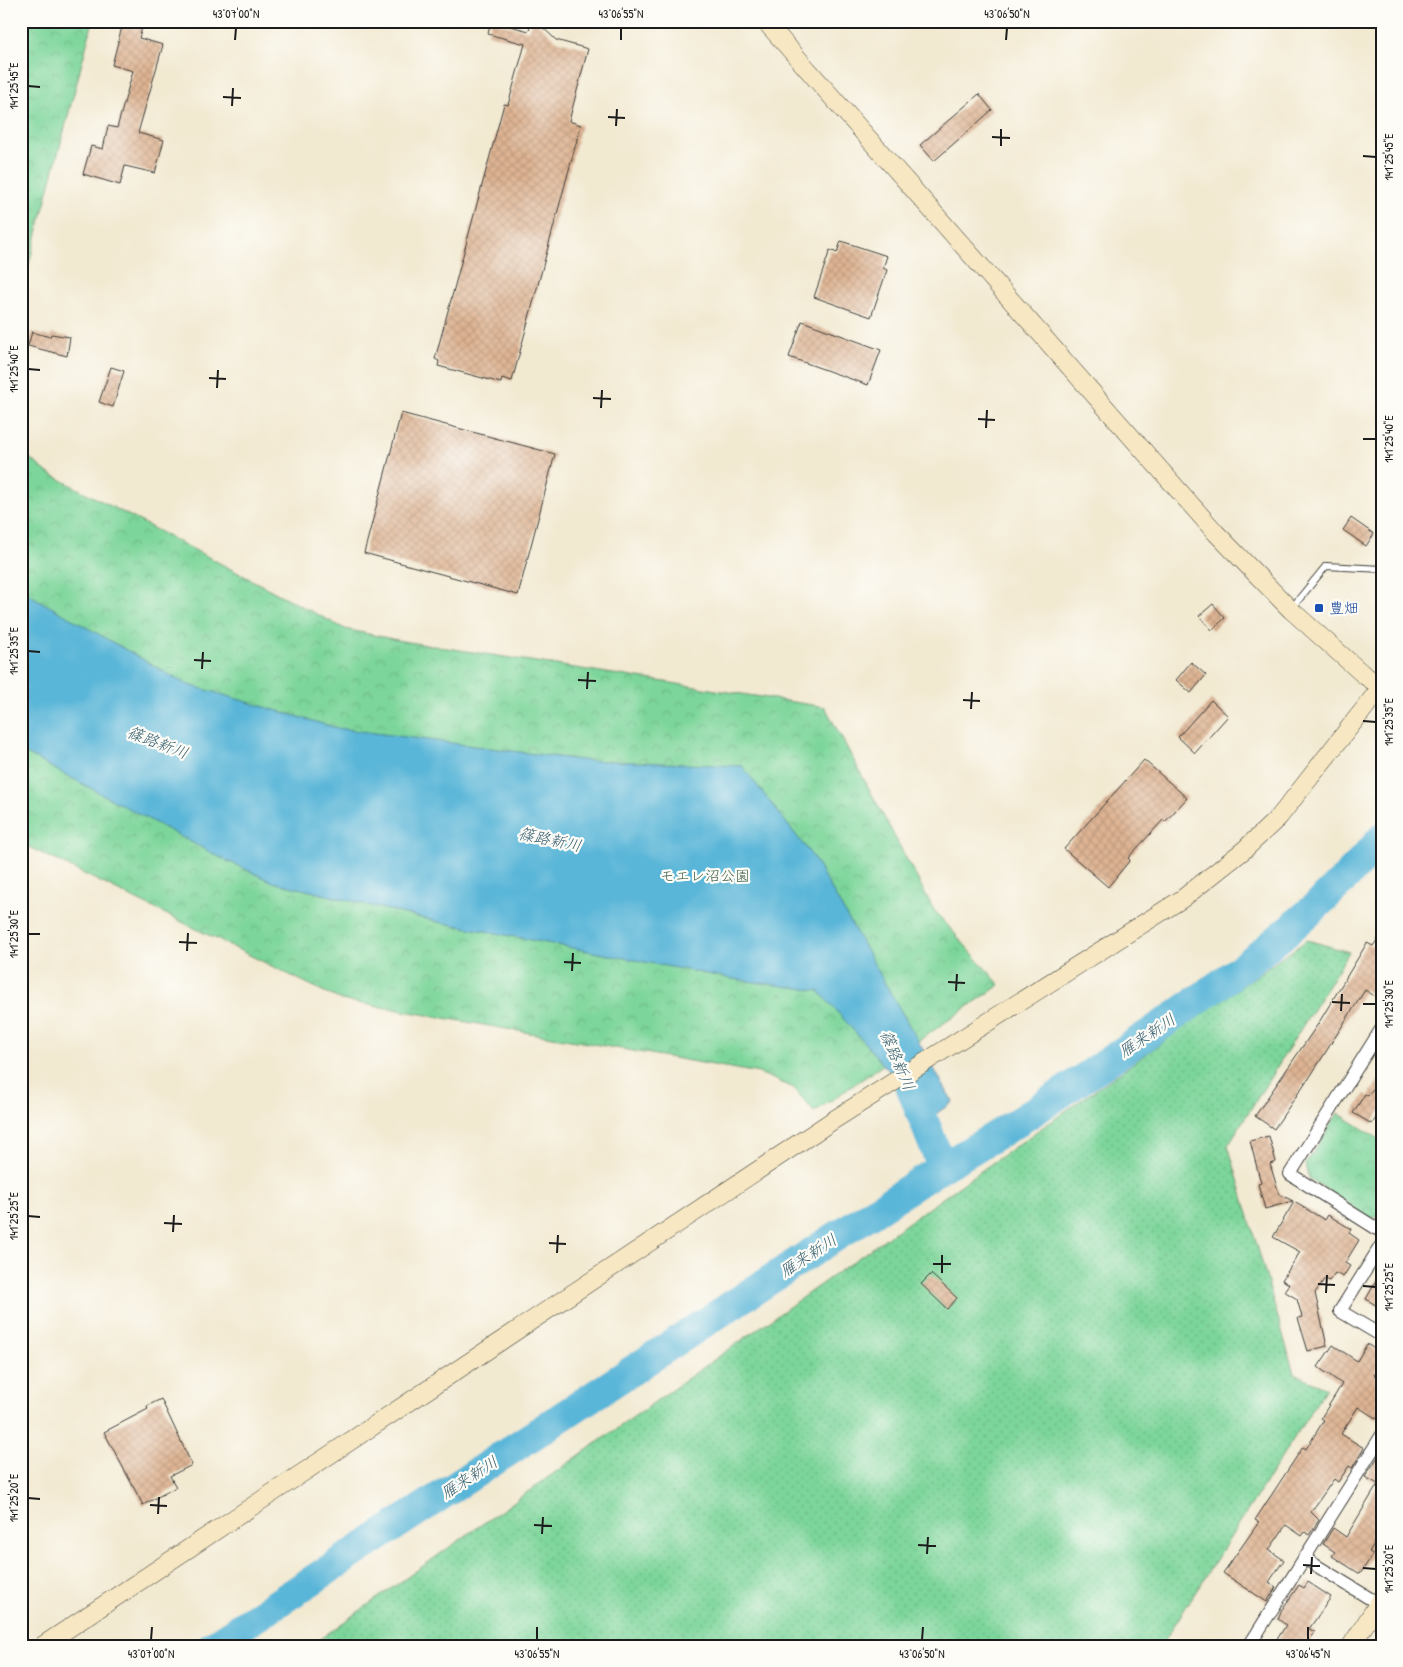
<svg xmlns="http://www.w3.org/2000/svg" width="1403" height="1667" viewBox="0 0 1403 1667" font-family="'Patrick Hand','Klee One',sans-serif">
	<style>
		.grass { fill: url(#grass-dots); stroke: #4c785b }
		.park { fill: url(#park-crowns); stroke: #4c785b }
		.water { fill: #5ab6d8; stroke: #3b697a }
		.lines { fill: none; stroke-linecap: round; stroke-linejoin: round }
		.river { stroke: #5ab6d8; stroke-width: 30 }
		.building { fill: url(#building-cross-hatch) }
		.lane-casing { stroke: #3c3b37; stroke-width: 8 }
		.street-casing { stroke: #3c3b37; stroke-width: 14 }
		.secondary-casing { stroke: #3c3b37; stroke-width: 19 }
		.lane { stroke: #fff; stroke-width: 6 }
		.street { stroke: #fff; stroke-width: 12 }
		.secondary { stroke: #f7e8c3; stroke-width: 18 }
		.ticks { fill: none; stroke: #1c1c1c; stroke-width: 2 }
		.transit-dot { fill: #1a4fb4; stroke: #fdfcf7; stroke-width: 2 }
		.labels { text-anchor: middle; stroke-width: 4.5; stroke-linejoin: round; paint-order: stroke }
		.transit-label { font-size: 15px; fill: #164399; stroke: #fdfcf7; text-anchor: start }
		.park-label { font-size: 15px; fill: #3e5d48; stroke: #fdfcf7 }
		.water-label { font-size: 16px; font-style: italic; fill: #386171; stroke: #fdfcf7 }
		.neatline { fill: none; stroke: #1c1c1c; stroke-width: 2 }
		.ticks-label { font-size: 12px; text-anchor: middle; fill: #1c1c1c }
	</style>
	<defs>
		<pattern id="grass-dots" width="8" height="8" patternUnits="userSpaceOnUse" patternTransform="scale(1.25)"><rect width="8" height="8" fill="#7cd59a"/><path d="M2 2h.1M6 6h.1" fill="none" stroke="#6bb684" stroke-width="1.8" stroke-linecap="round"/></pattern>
		<pattern id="park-crowns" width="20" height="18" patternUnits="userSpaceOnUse" patternTransform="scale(1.25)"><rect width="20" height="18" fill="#7cd59a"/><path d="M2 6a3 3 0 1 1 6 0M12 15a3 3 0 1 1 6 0" fill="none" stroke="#6bb684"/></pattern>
		<pattern id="building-cross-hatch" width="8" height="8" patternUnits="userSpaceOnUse" patternTransform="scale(1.25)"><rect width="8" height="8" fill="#deb493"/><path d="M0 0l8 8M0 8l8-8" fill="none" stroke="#be9a7e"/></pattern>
	</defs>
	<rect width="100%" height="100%" fill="#fdfcf7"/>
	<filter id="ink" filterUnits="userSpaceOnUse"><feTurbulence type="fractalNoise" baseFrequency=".02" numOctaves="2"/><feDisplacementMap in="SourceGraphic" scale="10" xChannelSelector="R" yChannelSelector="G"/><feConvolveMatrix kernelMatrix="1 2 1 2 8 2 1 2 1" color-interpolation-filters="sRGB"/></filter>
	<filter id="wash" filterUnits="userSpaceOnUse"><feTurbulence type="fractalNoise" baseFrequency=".0096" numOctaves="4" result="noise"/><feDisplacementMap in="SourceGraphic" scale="20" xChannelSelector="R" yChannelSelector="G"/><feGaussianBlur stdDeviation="1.12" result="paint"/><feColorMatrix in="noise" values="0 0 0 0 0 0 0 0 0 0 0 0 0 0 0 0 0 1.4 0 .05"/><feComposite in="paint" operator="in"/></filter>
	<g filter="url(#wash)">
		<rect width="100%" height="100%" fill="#f2e9d1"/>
		<path class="grass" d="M1307,940l42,12 -121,193 66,228 32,15 -165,258h-851z"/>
		<path class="park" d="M21,21h72l-72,273z
			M21,451l27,22 297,156 57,12 423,66 109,203 66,75 -186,127 -20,-24 -35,-15 -418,-73 -320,-157z
			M1338,1113l44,28 -2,75 -10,2 -61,-40 -4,-13z"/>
		<path class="water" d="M21,590l165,94 151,44 244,32 161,6 71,91 140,245 -23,16 -111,-127 -86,-12 -295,-57 -165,-40 -54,-25 -198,-106z"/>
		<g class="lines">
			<path class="river" d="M904,1070l38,97
				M212,1646l730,-479c63,-35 122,-75 181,-116 93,-62 186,-127 259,-213"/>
		</g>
		<g id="blocks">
			<path class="building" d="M491,21l38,10 2,-10h5l20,19 32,9 -19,72 12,4 -69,256 -10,-3 -1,5 -63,-17 1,-5 -4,-2 69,-255 4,1 17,-61 -37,-10z
				M123,23l19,5 -3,10 24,7 -25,88 26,7 -9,33 -30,-7 -5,19 -37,-11 8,-28 12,3 5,-23 9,2 16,-57 -21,-6z
				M979,94l13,16 -58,51 -14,-16z
				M841,241l46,15 -4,12 4,2 -16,47 -57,-20 16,-47 7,3z
				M802,321l79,29 -13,35 -79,-28z
				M32,332l18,5 1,-3 19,3 -3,19 -39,-10z
				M111,367l13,4 -11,36 -14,-5z
				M401,413l154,41 -37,141 -154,-42z
				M1351,518l23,16 -8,12 -23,-16z
				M1213,604l12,14 -13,12 -13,-14z
				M1191,662l15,13 -15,18 -15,-13z
				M1211,700l17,16 -33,37 -17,-16z
				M1144,760l43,38 -22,24 -2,-2 -35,38 2,2 -22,27 -44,-38z
				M1382,933v54l-6,10 -11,-7 -57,90h-1l-33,49 -19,-13 63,-92 49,-81 6,3z
				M1382,1076v33l-10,15 -19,-11 12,-19 3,2z
				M1269,1136l7,26 -6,2 9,30 14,7 -28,8 -7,-25 3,-1 -11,-42z
				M1294,1202l31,18 3,-5 23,14 -2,4 10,7 -14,23 5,3 -7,11 -8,-4 -6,8 -4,-3 -10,15 12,53 -19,5 -10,-33 4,-1 -5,-18 -13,-8 5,-7 -7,-4 18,-28 -27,-15z
				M1382,1271v27l-5,8 -11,-7z
				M931,1274l26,24 -10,11 -26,-25z
				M1367,1344l15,10v9l-8,12 8,5v32l-5,7 -19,-12 -17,27 23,14 -12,20 -3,-2 -11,16 -4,-3 -23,33 8,8 -10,15 -4,-3 -3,4 -16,-11 -17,25 15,10 -15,22 7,5 -9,15 -44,-29 36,-51 -4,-2 48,-73 3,2 18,-29 -3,-2 21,-34 -24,-17 15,-22 24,16z
				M161,1399l31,66 -22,11 6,11 -33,18 -39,-73 44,-23 -1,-3z
				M1378,1457l4,2v72l-13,21 4,2 -13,20 -28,-18 3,-4 -12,-8 10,-16 13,9 32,-53 -13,-7z
				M1308,1582l23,15 -22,32 6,3 -9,14h-33l13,-21 -8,-6 3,-8 18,-26 5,3z"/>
		</g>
	</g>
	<g filter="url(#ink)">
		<use href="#blocks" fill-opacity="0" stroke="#3c3b37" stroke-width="1"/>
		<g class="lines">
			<defs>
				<path id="lane" d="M1291,609l35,-43 56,3"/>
				<path id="street" d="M1382,1028l-92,146 92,58
					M1382,1244l-42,67 42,25
					M1304,1558l78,48
					M1249,1646l133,-211"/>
				<path id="secondary" d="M765,21l451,512 75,77 73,65 18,12
					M42,1646l790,-525 350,-222 62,-49 35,-33 103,-131
					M1351,1646l31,-48"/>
			</defs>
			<use href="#lane" class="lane-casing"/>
			<use href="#street" class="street-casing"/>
			<use href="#secondary" class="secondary-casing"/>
			<use href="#lane" class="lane"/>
			<use href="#street" class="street"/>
			<use href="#secondary" class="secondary"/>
		</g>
	</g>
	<path class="ticks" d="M235,40l1,-12M621,40v-12M1006,40l1,-12M28,86l12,1M223,97l18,1M232,106l1,-18M608,117l17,1M616,126l1,-17M992,137l18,1M1001,146v-17M1363,156l13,1M28,369l12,1M209,378l17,1M217,388l1,-18M593,398l18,1M601,408l1,-18M978,419l17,1M986,428l1,-18M1363,439h13M28,651l12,1M194,660l17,1M202,669l1,-17M578,680l18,1M587,689l1,-17M963,700l17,1M971,709l1,-17M1363,721l13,1M28,934h12M179,942l18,1M187,951l1,-18M564,962l17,1M572,971l1,-18M948,982l17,1M956,991l1,-17M1332,1002l18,1M1363,1004h13M1341,1011l1,-17M28,1216l12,1M164,1223l18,1M173,1232l1,-17M549,1243l17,1M557,1253l1,-18M933,1264h18M942,1273v-18M1318,1284l17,1M1363,1286l13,1M1326,1293l1,-18M28,1498l12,1M150,1505l17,1M158,1514l1,-17M534,1525l18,1M542,1534l1,-17M918,1545l18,1M927,1554l1,-17M1303,1565l17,1M1363,1568l13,1M1311,1574l1,-17M151,1640l1,-13M537,1640v-13M922,1640l1,-13M1308,1640v-13"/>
	<rect class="transit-dot" x="1314" y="603" width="10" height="10" rx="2.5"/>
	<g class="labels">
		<g class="transit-label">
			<text x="1329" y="613">豊畑</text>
		</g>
		<g class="park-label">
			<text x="705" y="881">モエレ沼公園</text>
		</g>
		<g class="water-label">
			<text transform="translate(158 742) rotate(21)" y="6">篠路新川</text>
			<text transform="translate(550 839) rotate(12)" y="6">篠路新川</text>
			<text transform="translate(1147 1035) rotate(-34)" y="6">雁来新川</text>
			<text transform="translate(898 1060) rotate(67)" y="6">篠路新川</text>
			<text transform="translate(808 1255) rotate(-33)" y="6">雁来新川</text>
			<text transform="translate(469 1477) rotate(-33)" y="6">雁来新川</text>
		</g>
	</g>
	<rect width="1403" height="1667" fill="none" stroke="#fdfcf7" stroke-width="55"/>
	<rect x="28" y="28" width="1348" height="1612" class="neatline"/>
	<g class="ticks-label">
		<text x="236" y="18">43°07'00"N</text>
		<text x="621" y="18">43°06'55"N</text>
		<text x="1007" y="18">43°06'50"N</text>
		<text transform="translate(14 86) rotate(-90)" y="4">141°25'45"E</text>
		<text transform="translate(1389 157) rotate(-90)" y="4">141°25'45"E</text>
		<text transform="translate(14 369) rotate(-90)" y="4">141°25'40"E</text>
		<text transform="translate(1389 439) rotate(-90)" y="4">141°25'40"E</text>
		<text transform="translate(14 651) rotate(-90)" y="4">141°25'35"E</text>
		<text transform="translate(1389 722) rotate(-90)" y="4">141°25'35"E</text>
		<text transform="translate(14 934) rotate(-90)" y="4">141°25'30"E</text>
		<text transform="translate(1389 1004) rotate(-90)" y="4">141°25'30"E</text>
		<text transform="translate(14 1216) rotate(-90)" y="4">141°25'25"E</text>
		<text transform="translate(1389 1287) rotate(-90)" y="4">141°25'25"E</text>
		<text transform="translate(14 1498) rotate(-90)" y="4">141°25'20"E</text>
		<text transform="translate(1389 1569) rotate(-90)" y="4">141°25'20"E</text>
		<text x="151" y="1658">43°07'00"N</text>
		<text x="537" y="1658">43°06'55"N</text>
		<text x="922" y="1658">43°06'50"N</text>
		<text x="1308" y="1658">43°06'45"N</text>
	</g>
</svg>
